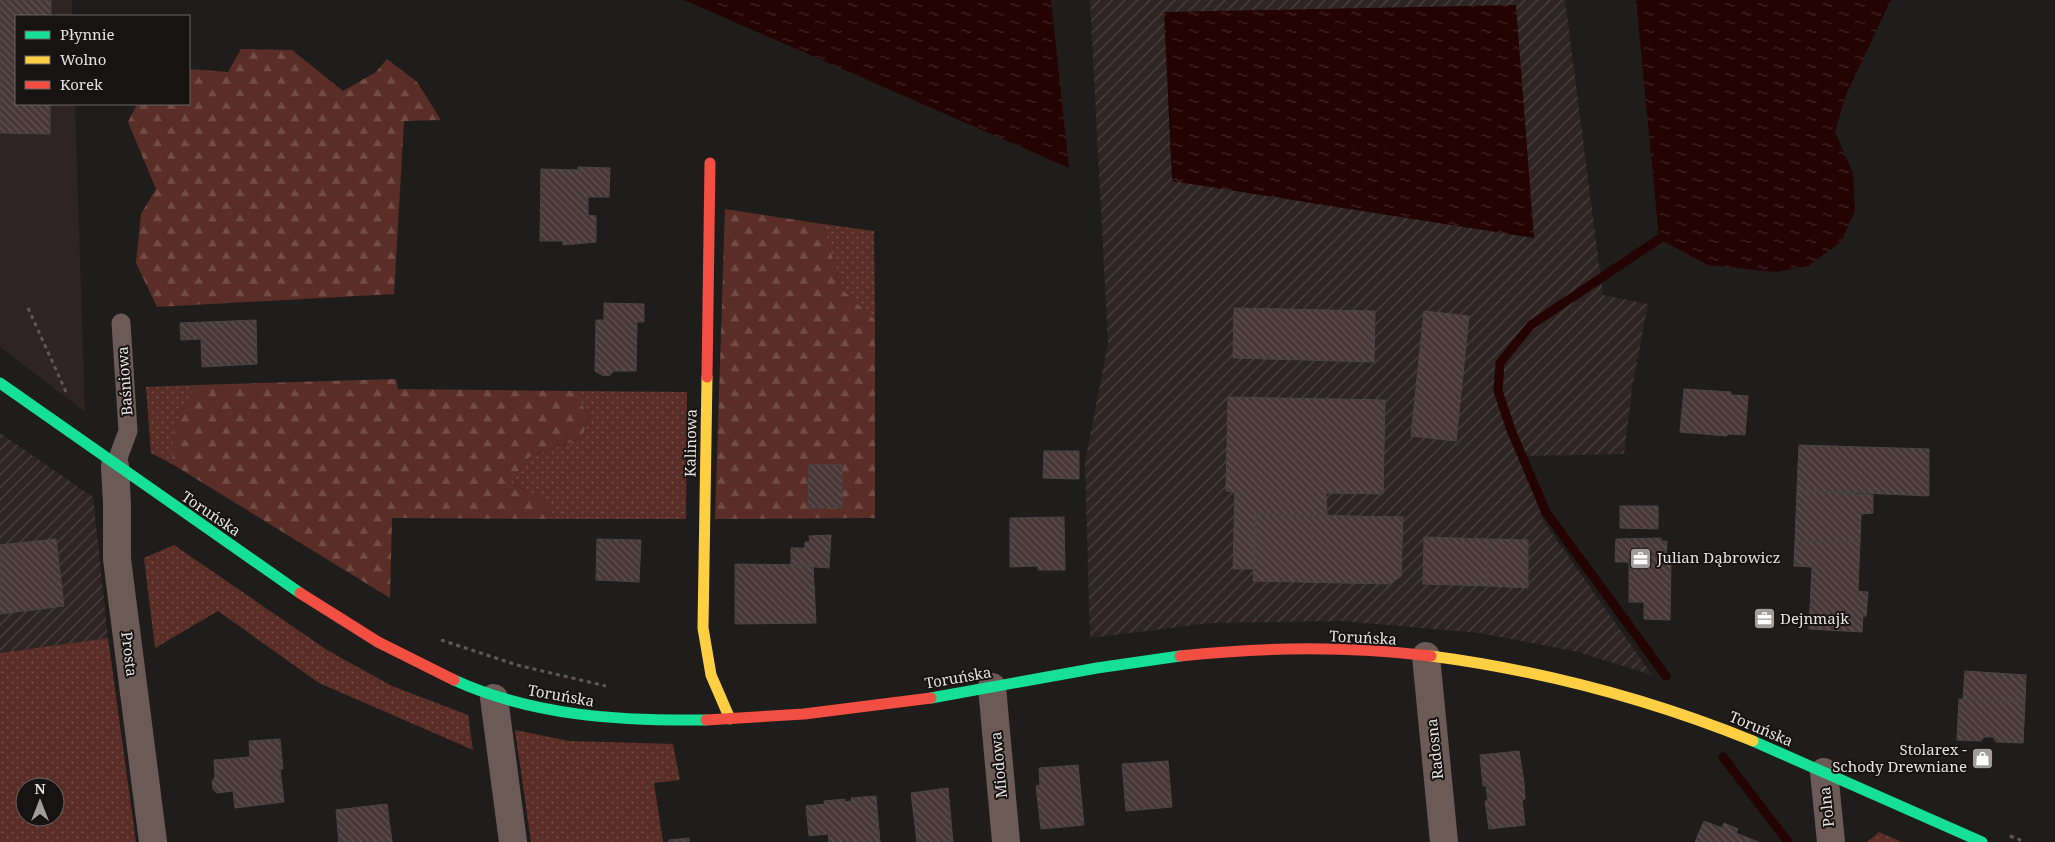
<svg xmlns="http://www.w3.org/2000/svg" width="2055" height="842" viewBox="0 0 2055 842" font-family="'Noto Serif',serif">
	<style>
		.built { fill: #2d2423 }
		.industrial { fill: url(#industrial-furrows) }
		.green { fill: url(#green-dots); fill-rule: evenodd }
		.forest { fill: url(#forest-firs) }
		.water { fill: url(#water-ripples) }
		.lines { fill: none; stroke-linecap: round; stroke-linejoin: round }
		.stream { stroke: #240303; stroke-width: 9 }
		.building { fill: url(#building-back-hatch); stroke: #474545 }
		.path { stroke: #615856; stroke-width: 3; stroke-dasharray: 4 4; stroke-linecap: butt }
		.lane { stroke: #6c5a57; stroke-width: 19 }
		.street { stroke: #6c5a57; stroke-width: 28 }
		.fast { stroke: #16e098; stroke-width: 11 }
		.slow { stroke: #ffcf43; stroke-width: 11 }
		.jam { stroke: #f24e42; stroke-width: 11 }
		.labels { text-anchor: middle; stroke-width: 4; stroke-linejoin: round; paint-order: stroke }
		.street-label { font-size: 15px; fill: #e5e2e1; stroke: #171312 }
		.poi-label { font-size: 15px; fill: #e5e2e1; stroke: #171312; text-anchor: start }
	</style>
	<defs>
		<pattern id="industrial-furrows" width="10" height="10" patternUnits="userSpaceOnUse" patternTransform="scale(1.25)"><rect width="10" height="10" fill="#2d2423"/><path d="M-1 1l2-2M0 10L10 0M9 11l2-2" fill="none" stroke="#4b4443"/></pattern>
		<pattern id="green-dots" width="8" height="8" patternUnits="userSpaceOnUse" patternTransform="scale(1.25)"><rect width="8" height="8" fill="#5a2e26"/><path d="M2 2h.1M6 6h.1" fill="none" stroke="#724c45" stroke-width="1.8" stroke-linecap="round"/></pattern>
		<pattern id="forest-firs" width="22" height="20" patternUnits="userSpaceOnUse" patternTransform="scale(1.25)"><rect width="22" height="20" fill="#5a2e26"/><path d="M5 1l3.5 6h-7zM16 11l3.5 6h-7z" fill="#724c45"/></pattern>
		<pattern id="water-ripples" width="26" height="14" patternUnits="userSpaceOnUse" patternTransform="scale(1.25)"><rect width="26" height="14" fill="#240303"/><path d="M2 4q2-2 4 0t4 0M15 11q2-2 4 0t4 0" fill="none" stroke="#442727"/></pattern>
		<pattern id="building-back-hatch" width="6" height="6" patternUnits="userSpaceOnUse" patternTransform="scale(1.25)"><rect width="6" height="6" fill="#473836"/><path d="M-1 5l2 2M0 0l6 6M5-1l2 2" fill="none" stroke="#615453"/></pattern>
	</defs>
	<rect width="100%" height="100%" fill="#1f1d1c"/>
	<path class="built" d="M0,0h72v16h-56v88h59l10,308 -85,-65z"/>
	<path class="industrial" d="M1090,0h475l38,295 45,9 -16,84 -8,66 -105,2 25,66 108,153 -74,-23 -98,-19 -139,-12 -131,2 -120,15 -5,-175 23,-120z
		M0,433l93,64 15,141 -108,15z"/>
	<path class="green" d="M823,224l51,7 1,89 -34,-32z
		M196,385l-22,44 -2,35 -21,-11 -5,-66z
		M573,391l114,1 -1,127h-129l-17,-22 -30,-14 19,-26 53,-19 7,-22z
		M174,545l153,105 65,36 76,29 5,35 -154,-67 -101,-72 -63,37 -11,-90z
		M108,638l28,204h-136v-189zM25,787h30v30h-30z
		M515,730l54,11 104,3 7,36 -26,3 9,59h-132z
		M1879,832l23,10h-35z"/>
	<path class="forest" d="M241,49l51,1 51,41 33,-19 11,-13 30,23 24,38 -37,1 -10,173 -237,13 -21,-44 5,-49 15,-25 -28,-67 9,-18h52v-35l39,3z
		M725,209l98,15 18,64 34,32v198l-160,1z
		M396,379l2,10 175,2 16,25 -7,22 -53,19 -19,26 30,14 17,22 -165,-1 -2,80 -218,-134 2,-35 22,-44z"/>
	<path class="water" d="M684,0h367l18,168z
		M1636,0h255l-45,95 -11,37 18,41 2,38 -14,31 -33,24 -33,6 -67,-7 -49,-26z
		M1516,5l18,233 -362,-57 -8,-169z"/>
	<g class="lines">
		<path class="stream" d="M1659,239l-128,86 -31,38 -2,28 13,39 35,82 120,164
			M1723,757l65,85"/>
	</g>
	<path class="building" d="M0,0h51v16h-35v88h34v30l-50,-1z
		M578,167l32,1 -1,29h-21v18l8,1v26l-33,3v-4h-23l1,-72 37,1z
		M604,303l40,1v18h-7l-1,49h-22l-5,5 -7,-1 -7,-4 1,-51h8z
		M1234,308l141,3 -1,51 -141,-4z
		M1424,311l45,5 -13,125 -45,-5z
		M256,320l1,44 -55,3 -1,-28 -20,1 -1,-17z
		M1684,389l47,3v3l17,1 -3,39 -18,-1v2l-47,-4z
		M1228,397l157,3 -2,94 -57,-1 1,23 -72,-2 -1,55h-21l2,-77 -9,-1z
		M1799,445l130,4v47l-132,-6z
		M1044,451h35v28l-36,-1z
		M809,465h33v43h-34z
		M1797,490l76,5v18l-12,1 -1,28 -65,-1z
		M1620,506h38v23l-38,-1z
		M1255,514l148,3 -2,59 -11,8 -137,-3z
		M1064,517l1,53h-27v-4l-28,1v-49z
		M831,535l-2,33 -38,-3v-17h14v-6h5l-1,-6z
		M1424,537l64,2 -1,47 -64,-2z
		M1661,538v3h6l-1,20h5l-1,59 -26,-1v-17h-15v-40h-14l1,-23z
		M56,539l8,67 -64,8v-69z
		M597,539l44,1 -2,42 -43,-2z
		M1488,539l40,1v48l-41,-2z
		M1795,541l65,1 -2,49 10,1 -2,24h-3l-1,16 -53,-3 3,-62 -18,-1z
		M735,564l78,1 3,58 -81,1z
		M1965,671l61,4 -1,27 -62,-3z
		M1959,699l66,3 -2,41 -27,-1 -3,-5h-9l-3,4 -24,-1z
		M280,739l3,30h-3l4,33 -49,6 -2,-17 -16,2 -4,-4 -1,-7 3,-5 -1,-17 36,-3 -1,-16z
		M1519,751l5,31 1,17 -3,1 3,25 -36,4 -4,-28h3l-2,-15h-3l-3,-31z
		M1168,761l4,46 -46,4 -4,-47z
		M1078,765l6,60 -43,4 -5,-43 4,-1 -1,-17z
		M948,788l5,54h-36l-6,-49z
		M876,796l4,46h-51l-1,-8 -19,2 -3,-30 19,-2 -1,-3 21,-2v3l7,-1 -1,-3z
		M387,804l5,38h-53l-3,-32z
		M1704,821l18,7 2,-5 14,6 -2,4 22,9h-63z
		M689,838v4h-20v-2z"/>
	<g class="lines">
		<path class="path" d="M28,308l39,86
			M441,640l76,25 89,21
			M2010,836l15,6"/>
		<path class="lane" d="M115,466l13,-35 -7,-108"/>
		<path class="street" d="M115,466l2,39v54l36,283
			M1426,656l18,186
			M992,687l14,155
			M494,698l19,144
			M1824,772l7,70"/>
		<path class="fast" d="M0,383l300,210
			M454,680c79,36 165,41 252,40
			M931,698l166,-30 83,-12
			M1753,741l229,101"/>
		<path class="slow" d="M707,377l-4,251 8,47 19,44
			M1431,656c113,15 216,42 322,85"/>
		<path class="jam" d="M707,377l3,-214
			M300,593l78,49 76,38
			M1180,656c82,-9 168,-10 251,0
			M706,720l98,-6 127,-16"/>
	</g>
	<defs>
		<symbol id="office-square" viewBox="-11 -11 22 22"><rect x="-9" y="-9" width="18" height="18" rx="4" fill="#a09d9c" stroke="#171312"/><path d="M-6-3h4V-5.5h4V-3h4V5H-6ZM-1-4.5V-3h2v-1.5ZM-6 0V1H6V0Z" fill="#fff"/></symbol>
		<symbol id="shop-square" viewBox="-11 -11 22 22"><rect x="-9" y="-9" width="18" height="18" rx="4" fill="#a09d9c" stroke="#171312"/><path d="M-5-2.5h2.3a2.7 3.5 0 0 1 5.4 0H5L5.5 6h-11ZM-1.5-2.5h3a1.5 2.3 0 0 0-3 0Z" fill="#fff"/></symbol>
	</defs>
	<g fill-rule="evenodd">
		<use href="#office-square" x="1628" y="546" width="25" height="25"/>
		<use href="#office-square" x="1752" y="606" width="25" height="25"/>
		<use href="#shop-square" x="1970" y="746" width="25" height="25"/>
	</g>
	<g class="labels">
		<g class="street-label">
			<text transform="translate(125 381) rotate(-94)" y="5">Baśniowa</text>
			<text transform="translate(691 443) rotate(-89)" y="5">Kalinowa</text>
			<text transform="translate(211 514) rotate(34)" y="5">Toruńska</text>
			<text transform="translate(1363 638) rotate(3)" y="5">Toruńska</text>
			<text transform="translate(129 654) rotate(83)" y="5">Prosta</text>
			<text transform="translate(958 678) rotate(-10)" y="5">Toruńska</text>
			<text transform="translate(561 696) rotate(10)" y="5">Toruńska</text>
			<text transform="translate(1761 729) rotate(23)" y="5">Toruńska</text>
			<text transform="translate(1435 749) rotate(-96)" y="5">Radosna</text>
			<text transform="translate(999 765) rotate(-95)" y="5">Miodowa</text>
			<text transform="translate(1827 807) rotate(-96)" y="5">Polna</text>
		</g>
		<g class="poi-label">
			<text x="1657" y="563">Julian Dąbrowicz</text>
			<text x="1780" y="624">Dejnmajk</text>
			<text x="1967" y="755" text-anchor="end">Stolarex -<tspan x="1967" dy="17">Schody Drewniane</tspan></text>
		</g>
	</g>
	<rect x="15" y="15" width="175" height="90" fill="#171312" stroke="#696665"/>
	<rect x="25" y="31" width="25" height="8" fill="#16e098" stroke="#696665"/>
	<text x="60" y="40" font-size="15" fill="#e5e2e1">Płynnie</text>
	<rect x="25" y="56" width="25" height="8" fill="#ffcf43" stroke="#696665"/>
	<text x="60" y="65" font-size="15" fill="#e5e2e1">Wolno</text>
	<rect x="25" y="81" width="25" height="8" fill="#f24e42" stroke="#696665"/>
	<text x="60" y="90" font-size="15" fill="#e5e2e1">Korek</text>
	<g transform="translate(40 802)"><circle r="24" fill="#171312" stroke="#696665"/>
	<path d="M0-4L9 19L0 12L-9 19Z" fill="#a09d9c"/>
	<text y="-8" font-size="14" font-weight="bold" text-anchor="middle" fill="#e5e2e1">N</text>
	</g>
</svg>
